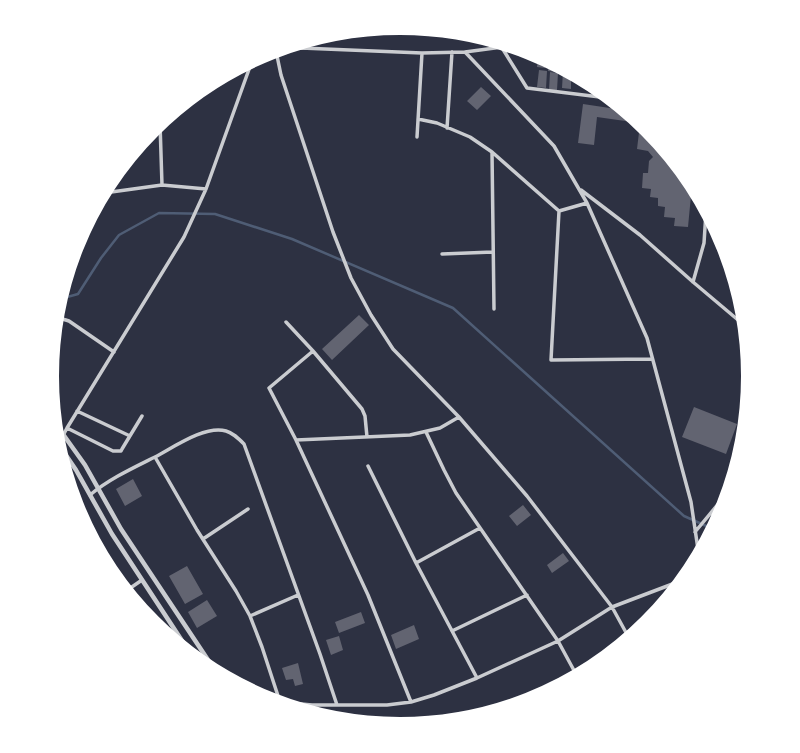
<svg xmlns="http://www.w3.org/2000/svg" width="800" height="753" viewBox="0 0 800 753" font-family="'PT Serif',serif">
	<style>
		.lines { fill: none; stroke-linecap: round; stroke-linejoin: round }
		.stream { stroke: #4f5d75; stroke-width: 2.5 }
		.building { fill: #626471 }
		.minor { stroke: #caccd0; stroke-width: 3.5 }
		.tertiary { stroke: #caccd0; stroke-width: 4.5 }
		.rim { fill: none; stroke: #fff; stroke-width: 2 }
	</style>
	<rect width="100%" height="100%" fill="#2d3142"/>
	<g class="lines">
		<path class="stream" d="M60,299l18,-5 23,-36 18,-23 40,-22 56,1 77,25 161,69 231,208 29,13"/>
	</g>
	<path class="building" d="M538,56l8,4 -1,8 -8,-1z
		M549,62l8,4v6l-9,-1z
		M539,70l8,1 -1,17 -9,-1z
		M563,71l8,3v15l-9,-1z
		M550,72l8,1 -1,17h-8z
		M481,87l10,9 -14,14 -10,-9z
		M583,104l40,6 16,13 -42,-6 -3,28 -16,-2z
		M640,124l9,8 -1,8 21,23 6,1 17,21 -4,42 -14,-1 1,-8 -11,-1 1,-10 -7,-1v-8l-8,-1 1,-8 -9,-1 1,-15h5l1,-12 4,-4 -5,-6 -11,-2z
		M359,315l10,10 -37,35 -10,-11z
		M694,407l43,17 -11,30 -44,-17z
		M133,479l9,17 -17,10 -9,-17z
		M523,505l8,10 -14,11 -8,-10z
		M563,553l6,8 -17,12 -5,-8z
		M187,566l16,28 -18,10 -16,-28z
		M207,600l10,16 -20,12 -9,-16z
		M361,612l4,11 -26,10 -4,-11z
		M414,625l5,14 -23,10 -5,-14z
		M339,636l4,14 -12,5 -5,-15z
		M298,663l5,21 -8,2 -2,-7 -7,1 -4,-12z"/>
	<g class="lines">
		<path class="minor" d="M499,43l28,45 81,10
			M282,49l19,-1 121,5 43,-1 89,94 33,57 60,135 44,164 8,54
			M465,52l45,-6
			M418,119l19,4 33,14 22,15 67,59 28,-8
			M160,123l2,62 44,4
			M447,128l5,-76
			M417,137l5,-84
			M492,152l2,157
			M581,190l59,45 53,47 51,43
			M104,193l58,-8
			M559,211l-8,149 101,-1
			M442,254l51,-2
			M693,282l11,-39 2,-31
			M56,317l13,4 45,31
			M286,322l27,29 49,58 3,7 2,21
			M313,351l-44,37 27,52 114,-5 30,-7 19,-11
			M77,411l53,25
			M67,428l46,23h8l1,-2 20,-33
			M426,432l18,38 12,23 102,148 19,35
			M296,440l72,155 43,107
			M58,445l9,-17 117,-191 22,-48 46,-128
			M368,466l48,97 61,115
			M90,495c19,-16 43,-27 65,-38
			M711,513l9,3
			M695,532l34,-41
			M203,539l45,-30
			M416,563l64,-35
			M126,591l16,-11
			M250,616l48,-21
			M452,631l75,-36
			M629,638l-17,-31 71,-27
			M264,698l16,4 32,3h75l24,-3 23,-7 43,-17 81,-37 54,-34 -85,-111 -68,-79 -66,-68 -22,-34 -20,-37 -18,-46 -52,-157 -5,-24
			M280,702l-18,-55 -12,-31 -14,-25 -39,-61 -42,-73c19,-10 50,-32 71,-26 7,2 12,7 18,13l76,210 17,51"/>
		<path class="tertiary" d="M55,423l30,42 36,64 95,143
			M57,442l19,28 36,64 80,122"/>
	</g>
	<path d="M0 0H800V753H0ZM58 376a342 342 0 1 1 684 0a342 342 0 1 1-684 0Z" fill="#fff" fill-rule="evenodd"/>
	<path class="rim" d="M58 376a342 342 0 1 1 684 0a342 342 0 1 1-684 0Z"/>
</svg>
